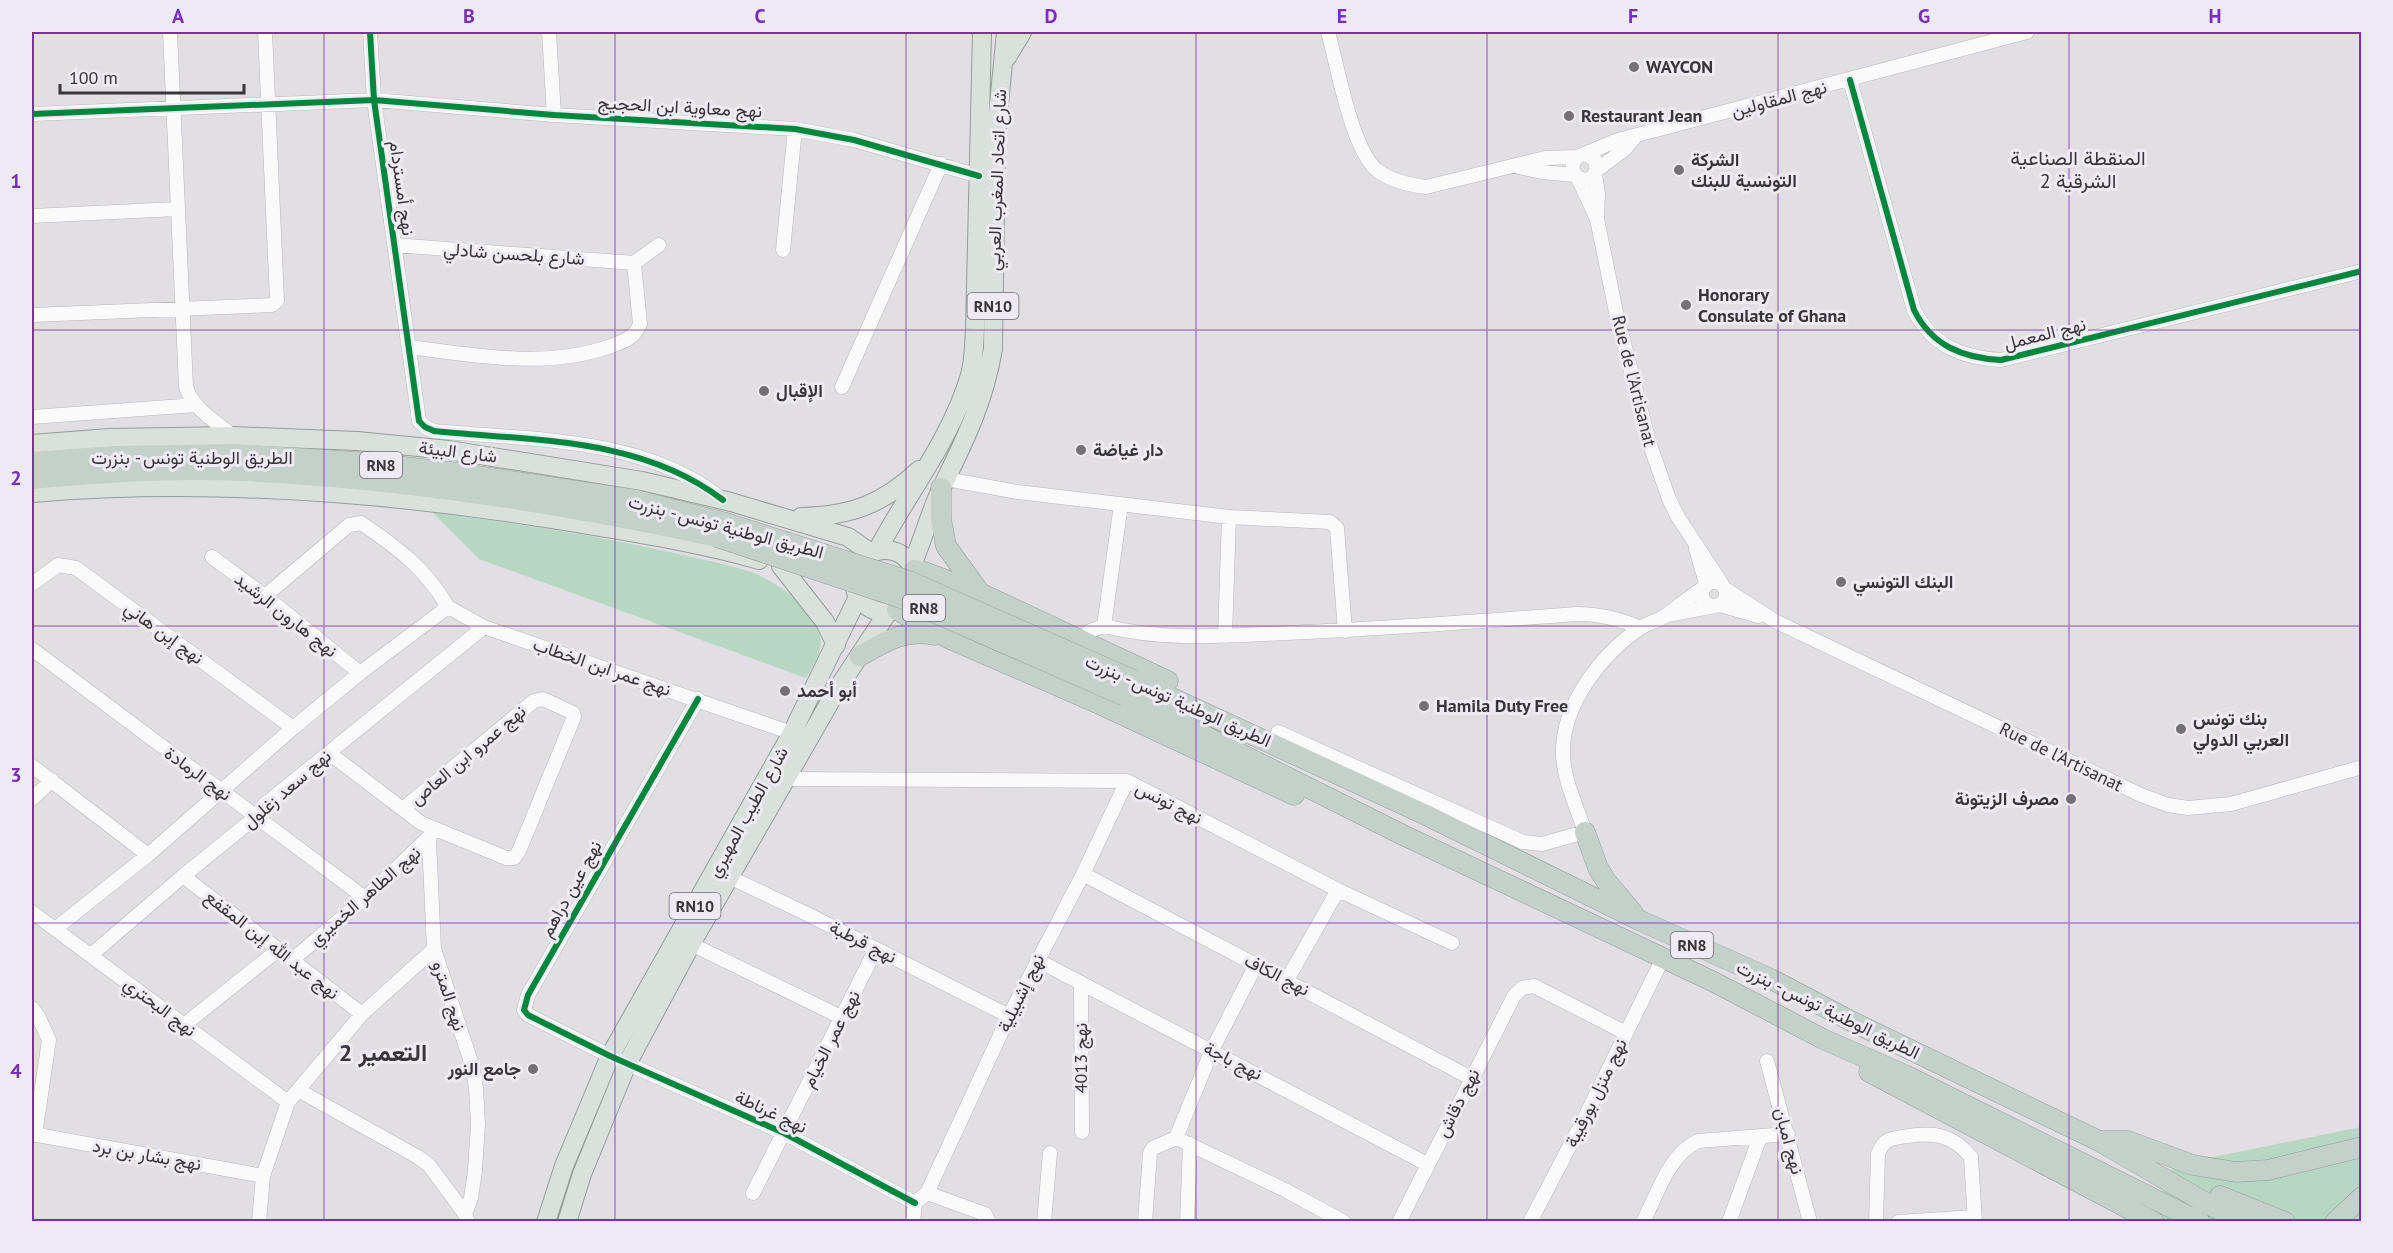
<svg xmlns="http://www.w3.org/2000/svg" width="2393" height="1253" viewBox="0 0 2393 1253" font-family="'PT Sans',Vazirmatn,sans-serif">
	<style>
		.green { fill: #b8d7c3 }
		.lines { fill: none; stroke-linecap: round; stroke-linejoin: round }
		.minor-casing { stroke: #b7b6b9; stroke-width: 15 }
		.major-casing { stroke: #929d98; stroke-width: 20 }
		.highway-casing { stroke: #929d98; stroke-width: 21 }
		.minor { stroke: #fafafb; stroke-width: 14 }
		.major { stroke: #dae1dd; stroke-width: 18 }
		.highway { stroke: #c4d0ca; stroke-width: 20 }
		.highway-bridge-casing { stroke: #929d98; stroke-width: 21; stroke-linecap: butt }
		.highway-bridge { stroke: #c4d0ca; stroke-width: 20 }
		.cycleway-casing { stroke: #eeeaf3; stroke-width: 10 }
		.cycleway { stroke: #00873e; stroke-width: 6 }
		.grid { fill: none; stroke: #7b2cbf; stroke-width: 1.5; stroke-opacity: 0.55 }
		.poi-dot { fill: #737175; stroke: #eeeaf3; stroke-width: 2 }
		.labels { text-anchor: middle; stroke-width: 6; stroke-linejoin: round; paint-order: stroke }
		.shield { fill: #eeeaf3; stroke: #6f6c72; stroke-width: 1.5 }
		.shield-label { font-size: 16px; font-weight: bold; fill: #38363a }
		.poi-label { font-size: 18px; font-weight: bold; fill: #38363a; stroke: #eeeaf3; text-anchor: start }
		.street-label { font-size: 18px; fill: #38363a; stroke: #eeeaf3 }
		.neighbourhood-label { font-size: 20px; fill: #38363a; stroke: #eeeaf3 }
		.district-label { font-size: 24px; font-weight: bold; fill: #38363a; stroke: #eeeaf3 }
		.neatline { fill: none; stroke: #7b2cbf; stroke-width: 2 }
		.grid-label { font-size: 20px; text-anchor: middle; font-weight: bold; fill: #7b2cbf }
	</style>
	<rect width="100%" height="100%" fill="#e1dfe3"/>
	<path class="green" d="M432,512c81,11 162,23 242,41 27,6 54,11 80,20 22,9 55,32 64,55 8,19 -3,35 -12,50l-327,-119z
		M2361,1127v94l-211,1 29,-70 19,8z"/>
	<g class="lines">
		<defs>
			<path id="minor" d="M170,32l16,355c6,21 30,35 47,49
				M370,32l4,68 45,321 6,6 9,4c93,9 206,5 284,65
				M549,32l5,83
				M1328,32c9,32 24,120 50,139 14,10 31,14 48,16l119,-29 32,-1
				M1850,80l64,230c18,36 49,48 87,50l361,-89
				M32,114l342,-14 180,15 241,14 59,11 125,36
				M1587,155l8,5 2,10 -5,8c-16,6 -25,-9 -15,-21l41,-17 409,-108
				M1519,167l23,5 32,3
				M1597,170l28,-21 10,-12
				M1595,174l3,19 -1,26 19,93 33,130 20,57 9,18 44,67
				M1578,178l18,39
				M32,216l145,-7
				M394,245l240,18 25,-18
				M783,250l12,-121
				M32,315l240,-10 5,-4 -12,-269
				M409,347c67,8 134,22 199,0 14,-5 26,-8 32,-23l-6,-61
				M842,387l99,-223
				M32,417l164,-12
				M946,479l72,13 211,25 101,5 7,6 8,103
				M1121,504l-17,122c59,15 122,10 182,7 97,-4 194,-12 291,-19 24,0 42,5 64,14
				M1696,549l10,34
				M212,557l53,39 95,77
				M1702 594a12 12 0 1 1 24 0a12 12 0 1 1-24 0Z
				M32,584l26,-19 18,3 217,160
				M1725,589l50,32 366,174 27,10 20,3 43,-4 131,-37
				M265,596l84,-71 12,-2c37,25 64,45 87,84
				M1720,605l38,11
				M448,607l36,20 308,106
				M1667,615l48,-9
				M1225,636l4,-119
				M1081,641l9,-10 14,-5
				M32,649l333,249
				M698,699l-170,296 -4,15 4,5 82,41 174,77 131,70
				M1278,732l245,110 19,2 43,-12c-8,-25 -22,-53 -22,-79 -1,-49 39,-99 77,-125 8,-5 17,-7 25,-12 13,-9 24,-19 37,-27
				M329,753l92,70 85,35h8l5,-7 55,-134 -1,-4 -30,-14 -9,2 -130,107
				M32,766l116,89
				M788,779l339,2 211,109 114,53
				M32,799l20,-19
				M429,840l5,109 38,116 4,23 2,36 -3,47 -4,27 -6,16 3,8
				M721,873l86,41 202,102
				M1083,874l388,204
				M183,876l179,138
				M32,912l256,190
				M55,929l93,-74 145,-127 67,-55 88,-66
				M691,944l150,73
				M91,955l92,-79 74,-60 7,-11 220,-178
				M292,960l73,-62 65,-62
				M1037,960l390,204
				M1287,980l51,-90
				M1081,985l1,147
				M32,1008l6,8 11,24 -14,95
				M184,1025l94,-75
				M1767,1061l43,161
				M298,1090l120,67 11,8 36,49
				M32,1134l231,42
				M1176,1138l36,-88 44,-85
				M1176,1138l109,52 59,32
				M753,1193l123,-244
				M927,1193l58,21 4,8
				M915,1203l12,-10 82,-177 74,-142 44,-93
				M259,1222l4,-46 25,-74 74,-88 72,-65
				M913,1222l2,-19
				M1044,1222l6,-69
				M1145,1222l5,-69 3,-5 23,-10
				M1187,1222l3,-78
				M1399,1222l115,-226 8,-8 12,-2 92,47
				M1530,1222l56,-107 74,-151
				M1643,1222c14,-27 26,-68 55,-81l90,-7
				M1729,1222l31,-85
				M1876,1222l2,-68c6,-16 14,-16 30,-18 26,-4 45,-1 63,21l4,65
				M1898,1222l76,-5"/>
			<path id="major" d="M1007,57l15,-25
				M32,444l77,-6 124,-2 124,5 92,9 193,31 89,21 117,35 23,16
				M32,493c179,-15 366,0 544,30 61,10 123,20 183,37
				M801,517c50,-1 82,-13 118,-47
				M854 581a31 31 0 1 1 62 0a31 31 0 1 1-62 0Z
				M877,551c31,-59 74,-111 93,-176 4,-14 4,-30 5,-46l7,-297
				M912,565c11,-25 18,-53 30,-78 23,-47 42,-85 51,-138l3,-214 10,-103
				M781,566l44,56 11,23
				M546,1222l18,-56 46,-110 182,-323 66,-136
				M567,1222l15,-48 45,-110 68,-127 143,-249 50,-76"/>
			<path id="highway" d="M32,462l82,-6 122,-2 121,8 94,10 185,28 90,23
				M32,479c69,-6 139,-11 208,-8 161,7 320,32 477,66
				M941,488v31l5,27 34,47
				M914,570l11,2 55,21 188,88
				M897,610l51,28 147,64 199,93
				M860,656c26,-15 44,-27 75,-21
				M1133,680l293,135 215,106 130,58 82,43 246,119 107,62 38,19
				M1125,696l280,140 309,146 109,57 82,36 295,147
				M1585,832l13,36 8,13 27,32
				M1869,1072l285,150
				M2102,1141h26l65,24 43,7 32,-2 94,-23
				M2220,1196l65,26
				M2335,1222l27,-25"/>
		</defs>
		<use href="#minor" class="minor-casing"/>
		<use href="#major" class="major-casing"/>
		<use href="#highway" class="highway-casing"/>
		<use href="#minor" class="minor"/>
		<use href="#major" class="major"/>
		<use href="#highway" class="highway"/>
		<defs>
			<path id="highway-bridge" d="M726,523l183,58 224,99
				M717,537l184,61 224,98"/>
		</defs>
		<use href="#highway-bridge" class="highway-bridge-casing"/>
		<use href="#highway-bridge" class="highway-bridge"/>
		<defs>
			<path id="cycleway" d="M370,32l4,68 45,321 6,6 9,4c99,10 207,6 289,69
				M1850,80l64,230c18,36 49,48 87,50l361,-89
				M32,114l342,-14 180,15 241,14 59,11 125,36
				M698,699l-170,296 -4,15 4,5 82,41 174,77 131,70"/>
		</defs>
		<use href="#cycleway" class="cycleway-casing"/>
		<use href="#cycleway" class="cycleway"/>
	</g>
	<path class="grid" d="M324,32v1190M615,32v1190M906,32v1190M1196,32v1190M1487,32v1190M1778,32v1190M2069,32v1190M32,330h2330M32,626h2330M32,923h2330"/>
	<g class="poi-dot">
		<circle cx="1634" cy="67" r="6"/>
		<circle cx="1569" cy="116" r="6"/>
		<circle cx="1679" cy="170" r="6"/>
		<circle cx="1686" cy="305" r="6"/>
		<circle cx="764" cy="391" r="6"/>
		<circle cx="1081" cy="450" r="6"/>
		<circle cx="1841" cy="582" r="6"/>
		<circle cx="785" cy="691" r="6"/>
		<circle cx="1424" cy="706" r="6"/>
		<circle cx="2181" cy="729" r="6"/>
		<circle cx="2071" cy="799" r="6"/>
		<circle cx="533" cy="1069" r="6"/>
	</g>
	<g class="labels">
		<g class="shield">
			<rect x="967.5" y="293" width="51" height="26" rx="4.5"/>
			<rect x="360" y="452" width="42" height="26" rx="4.5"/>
			<rect x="903" y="595" width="42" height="26" rx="4.5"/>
			<rect x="669.5" y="893" width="51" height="26" rx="4.5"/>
			<rect x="1671" y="932" width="42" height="26" rx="4.5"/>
		</g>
		<g class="shield-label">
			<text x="993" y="312">RN10</text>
			<text x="381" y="471">RN8</text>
			<text x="924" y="614">RN8</text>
			<text x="695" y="912">RN10</text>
			<text x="1692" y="951">RN8</text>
		</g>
		<g class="poi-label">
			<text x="1646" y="73">WAYCON</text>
			<text x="1581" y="122">Restaurant Jean</text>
			<text x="1691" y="166">الشركة<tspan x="1691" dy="21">التونسية للبنك</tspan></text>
			<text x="1698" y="301">Honorary<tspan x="1698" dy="21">Consulate of Ghana</tspan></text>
			<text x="776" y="397">الإقبال</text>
			<text x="1093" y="456">دار غياضة</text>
			<text x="1853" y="588">البنك التونسي</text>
			<text x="797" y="697">أبو أحمد</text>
			<text x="1436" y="712">Hamila Duty Free</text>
			<text x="2193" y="725">بنك تونس<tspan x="2193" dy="21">العربي الدولي</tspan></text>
			<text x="2059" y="805" text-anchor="end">مصرف الزيتونة</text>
			<text x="521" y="1075" text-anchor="end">جامع النور</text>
		</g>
		<g class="street-label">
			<text transform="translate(1779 99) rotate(-15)" y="6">نهج المقاولين</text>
			<text transform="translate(680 107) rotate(3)" y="6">نهج معاوية ابن الحجيج</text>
			<text transform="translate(997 180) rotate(-88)" y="6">شارع اتحاد المغرب العربي</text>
			<text transform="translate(402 188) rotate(82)" y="6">نهج أمستردام</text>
			<text transform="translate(514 254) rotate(4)" y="6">شارع بلحسن شادلي</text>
			<text transform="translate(2045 334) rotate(-14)" y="6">نهج المعمل</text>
			<text transform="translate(1634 381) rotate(76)" y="6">Rue de l'Artisanat</text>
			<text transform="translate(458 452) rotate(7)" y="6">شارع البيئة</text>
			<text x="192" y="464">الطريق الوطنية تونس - بنزرت</text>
			<text transform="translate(726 527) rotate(15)" y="6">الطريق الوطنية تونس - بنزرت</text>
			<text transform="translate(286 615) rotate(38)" y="6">نهج هارون الرشيد</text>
			<text transform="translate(164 633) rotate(36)" y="6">نهج إبن هاني</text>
			<text transform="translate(602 667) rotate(19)" y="6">نهج عمر ابن الخطاب</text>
			<text transform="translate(1178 701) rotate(24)" y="6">الطريق الوطنية تونس - بنزرت</text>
			<text transform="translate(468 755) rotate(-40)" y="6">نهج عمرو ابن العاص</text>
			<text transform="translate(2061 757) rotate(26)" y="6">Rue de l'Artisanat</text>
			<text transform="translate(198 774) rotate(36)" y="6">نهج الرمادة</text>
			<text transform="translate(287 789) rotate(-41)" y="6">نهج سعد زغلول</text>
			<text transform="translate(1169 803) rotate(27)" y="6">نهج تونس</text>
			<text transform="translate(748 812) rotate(-61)" y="6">شارع الطيب المهيري</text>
			<text transform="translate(571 889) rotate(-61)" y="6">نهج عين دراهم</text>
			<text transform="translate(365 896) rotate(-41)" y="6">نهج الطاهر الخميري</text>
			<text transform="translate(863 942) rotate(27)" y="6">نهج قرطبة</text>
			<text transform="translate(272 945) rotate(38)" y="6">نهج عبد الله إبن المقفع</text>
			<text transform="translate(1277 975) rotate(27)" y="6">نهج الكاف</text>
			<text transform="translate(1021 993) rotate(-64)" y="6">نهج إشبيلية</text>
			<text transform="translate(449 996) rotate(72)" y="6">نهج المترو</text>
			<text transform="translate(160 1007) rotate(37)" y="6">نهج البحتري</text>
			<text transform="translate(1828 1010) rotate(26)" y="6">الطريق الوطنية تونس - بنزرت</text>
			<text transform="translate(831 1039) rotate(-63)" y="6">نهج عمر الخيام</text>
			<text transform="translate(1081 1058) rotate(-90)" y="6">نهج 4013</text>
			<text transform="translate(1233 1061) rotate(27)" y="6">نهج باجة</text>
			<text transform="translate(1596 1093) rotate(-64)" y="6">نهج منزل بورقيبة</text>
			<text transform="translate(1458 1103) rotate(-63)" y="6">نهج دقاش</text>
			<text transform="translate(771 1112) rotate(25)" y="6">نهج غرناطة</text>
			<text transform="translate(1789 1141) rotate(75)" y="6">نهج امبان</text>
			<text transform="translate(147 1155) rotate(10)" y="6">نهج بشار بن برد</text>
		</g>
		<g class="neighbourhood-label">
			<text x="2078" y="165">المنقطة الصناعية<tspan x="2078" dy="23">الشرقية 2</tspan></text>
		</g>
		<g class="district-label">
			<text x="383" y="1061">التعمير 2</text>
		</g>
	</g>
	<rect width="2393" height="1253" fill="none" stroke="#eeeaf3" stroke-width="66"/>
	<path d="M60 84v9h184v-9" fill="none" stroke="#38363a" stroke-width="3"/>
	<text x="69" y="84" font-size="18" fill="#38363a" stroke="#eeeaf3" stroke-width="4.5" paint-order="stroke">100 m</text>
	<rect x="33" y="33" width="2327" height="1187" class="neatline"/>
	<g class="grid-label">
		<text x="178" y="23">A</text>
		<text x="469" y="23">B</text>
		<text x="760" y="23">C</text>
		<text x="1051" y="23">D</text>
		<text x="1342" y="23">E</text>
		<text x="1633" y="23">F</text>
		<text x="1924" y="23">G</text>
		<text x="2215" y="23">H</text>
		<text x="16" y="188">1</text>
		<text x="16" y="485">2</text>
		<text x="16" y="782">3</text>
		<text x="16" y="1078">4</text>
	</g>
</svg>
